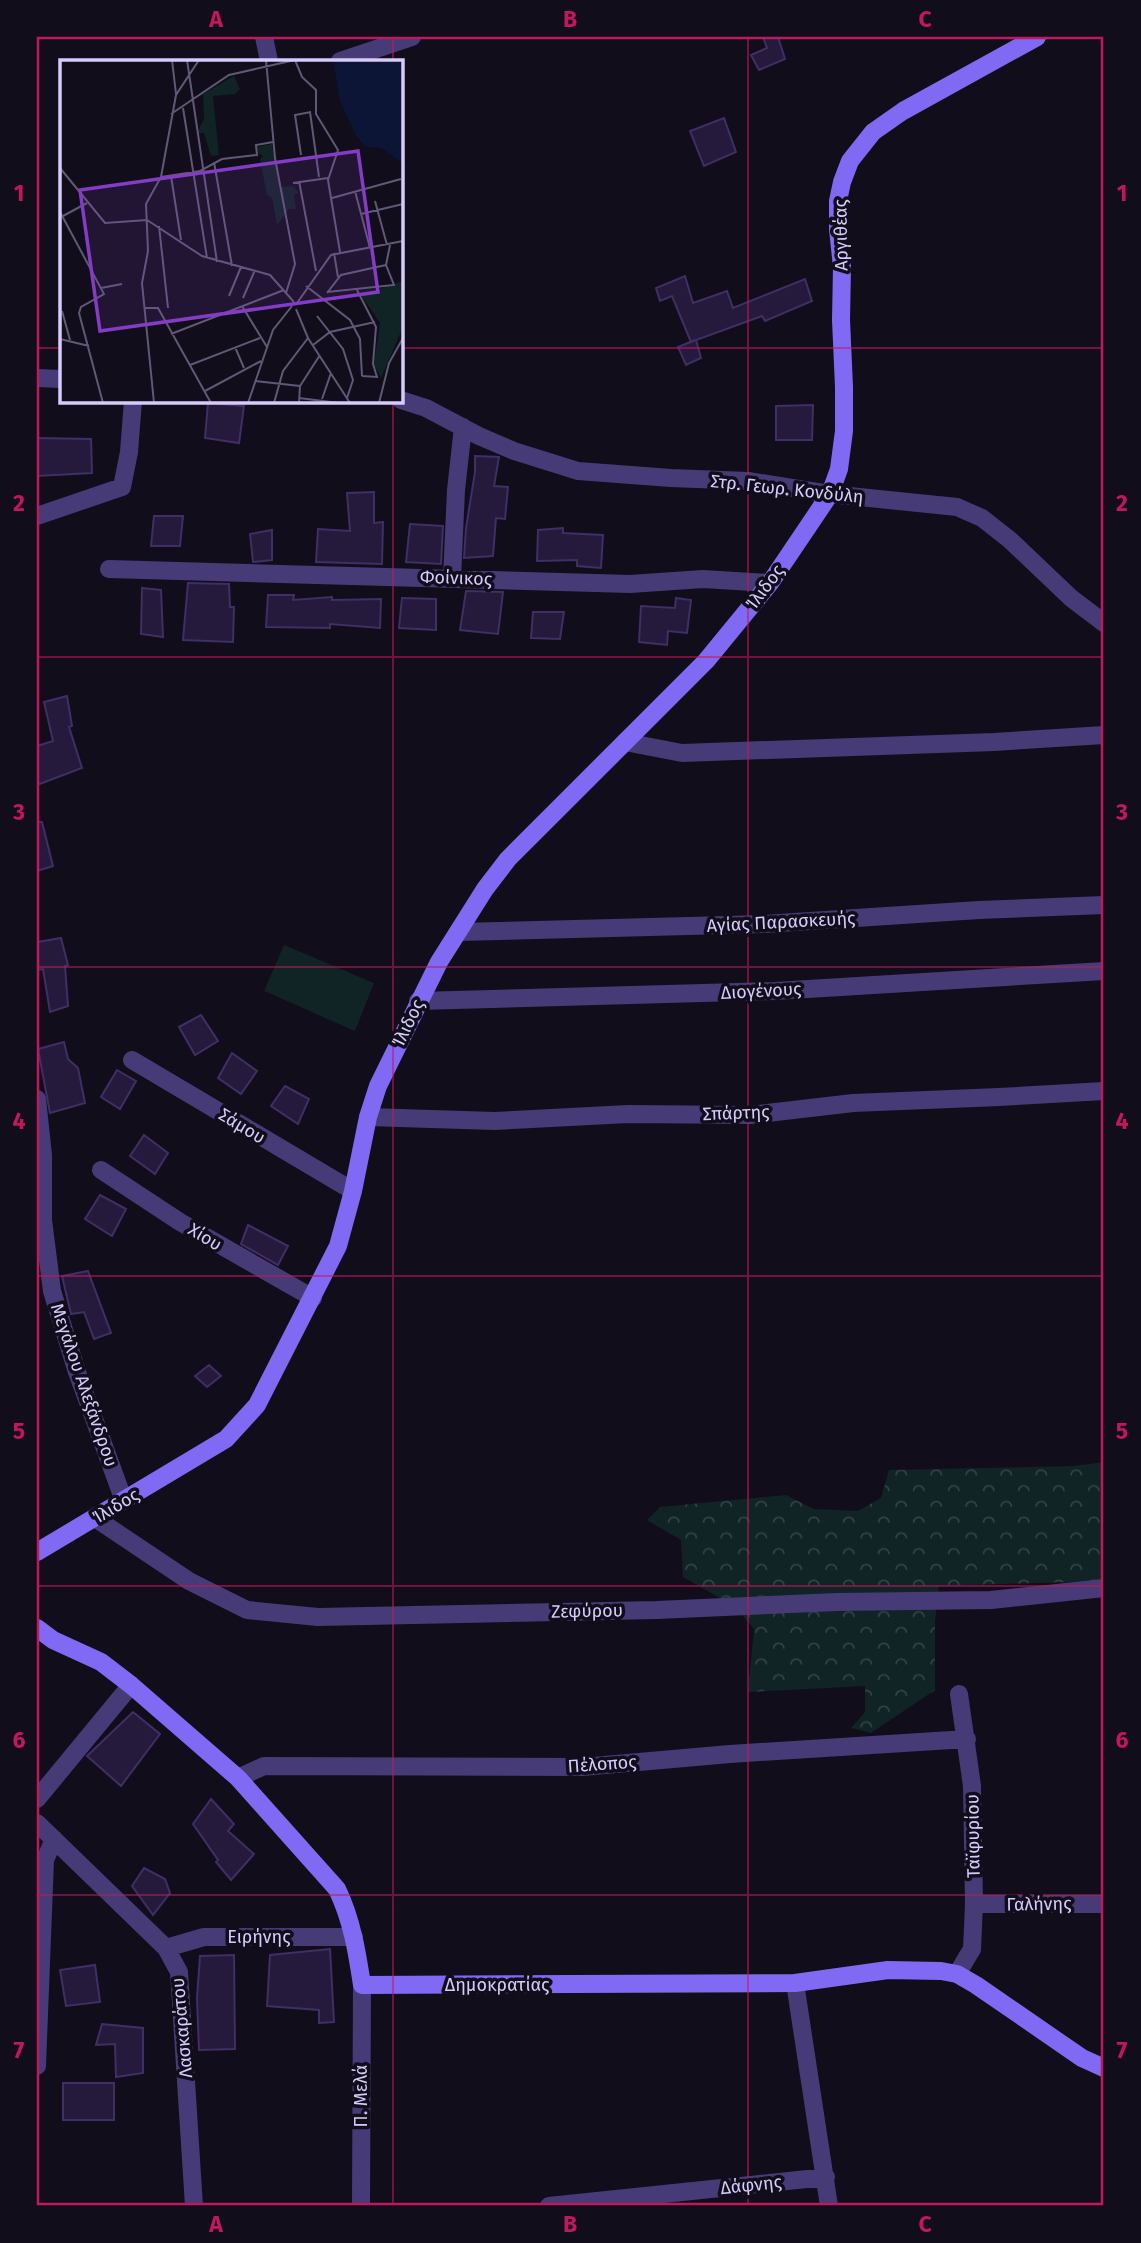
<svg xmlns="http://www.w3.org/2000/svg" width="1141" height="2243" viewBox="0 0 1141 2243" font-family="'Fira Sans',sans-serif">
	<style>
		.forest { fill: url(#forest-crowns) }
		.pitch { fill: #102325 }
		.building { fill: #251a3b; stroke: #412e65; stroke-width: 2 }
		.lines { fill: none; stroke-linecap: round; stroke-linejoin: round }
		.street { stroke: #463b77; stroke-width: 18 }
		.secondary { stroke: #806af3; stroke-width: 18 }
		.grid { fill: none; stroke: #c2185b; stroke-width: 2; stroke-opacity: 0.55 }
		.labels { text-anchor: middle; stroke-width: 7; stroke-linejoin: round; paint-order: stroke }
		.street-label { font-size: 18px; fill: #d7cbfb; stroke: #110d1b }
		.inset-road { fill: none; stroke: #605975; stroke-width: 2 }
		.view { fill: #843cc5; fill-opacity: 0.15; stroke: #843cc5; stroke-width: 3.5 }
		.inset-edge { fill: none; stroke: #d7cbfb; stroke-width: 3.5 }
		.neatline { fill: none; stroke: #c2185b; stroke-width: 2.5 }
		.grid-label { font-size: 23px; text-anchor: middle; font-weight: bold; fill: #c2185b }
	</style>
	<defs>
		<pattern id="forest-crowns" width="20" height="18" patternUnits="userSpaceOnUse" patternTransform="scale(1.75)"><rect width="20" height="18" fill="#102325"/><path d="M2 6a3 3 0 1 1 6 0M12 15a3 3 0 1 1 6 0" fill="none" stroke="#324246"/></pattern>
	</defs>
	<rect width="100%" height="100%" fill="#110d1b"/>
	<path class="forest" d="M1104,1462v119l-165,5 -4,35v69l-64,43 -20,-5 14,-16v-26l-117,6 6,-63 -20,-23 -51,-29 -2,-37 -34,-20 13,-13 126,-12 28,14 44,2 23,-13 8,-28 185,-4z"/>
	<path class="pitch" d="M284,945l90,38 -19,48 -91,-40z"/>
	<path class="building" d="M763,37h15l7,22 -26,11 -8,-15 16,-7z
		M724,118l12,34 -32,14 -14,-35z
		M685,276l8,27 34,-12 6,17 72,-29 7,22 -47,20 -3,-5 -66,24 5,18 -15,7 -8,-18 17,-7 -4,2 -19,-46 -12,5 -4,-13z
		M208,403l36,3 -5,37 -34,-5z
		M813,405l-1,35h-36v-34z
		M37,438l54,1 1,34 -55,3z
		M475,456l24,1 -5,29 14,1 -3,32 -9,-1 -3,38 -29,2 2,-30 9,-56z
		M374,492v31l9,-1 -1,42 -66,-2 2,-33 32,2 -3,-38z
		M154,516h29l-3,30h-29z
		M410,524l33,2 -2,38 -35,-2z
		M563,528v5l40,2 -2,33 -24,-2v-6l-40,1 1,-31z
		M272,530v30l-19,2 -3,-28z
		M188,583l41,1 1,23h4l-1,35 -50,-2z
		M142,588l19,2 2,47 -22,-3z
		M466,591l37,1 -5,42 -38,-4z
		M268,595h26l-1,5 39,-3v3l49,-1 -1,29 -50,-4v4l-64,-1z
		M402,598l34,1v31l-37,-2z
		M676,598l15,2 -4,33 -19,-2 -1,14 -28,-3 2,-36 34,2z
		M533,612h31l-4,27 -29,-1z
		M67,696l5,30 -3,1 13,41 -45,17v-39l16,-5 -9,-39z
		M37,822h5l11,44 -16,5z
		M61,938l7,27 -3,1 3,40 -18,6 -7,-43 -6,1v-28z
		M201,1015l17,26 -23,14 -16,-28z
		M64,1042l4,17 10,9 7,35 -35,10 -12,-64z
		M232,1053l25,18 -16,23 -23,-16z
		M117,1070l19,11 -16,28 -19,-12z
		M285,1086l24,13 -11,25 -27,-18z
		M144,1135l24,18 -13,21 -25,-18z
		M100,1195l26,14 -14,27 -27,-17z
		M248,1225l40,21 -10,19 -37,-21z
		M88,1271l23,62 -17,6 -10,-27 -13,2 -9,-38z
		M209,1365l12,11 -14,11 -12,-11z
		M133,1712l27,22 -39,52 -34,-30z
		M211,1799l23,25 -6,7 26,23 -23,26 -15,-18 2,-2 -25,-36z
		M144,1868l21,11 5,14 -17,22 -21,-29z
		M330,1949l4,73 -15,1v-13l-52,-4 3,-51z
		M234,1955l1,94 -36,1 -2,-52 3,-42z
		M95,1965l5,37 -34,4 -6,-36z
		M102,2024l41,4v45l-27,4 -1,-33 -19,1z
		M63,2083h51v37h-51z"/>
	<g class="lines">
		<path class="street" d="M264,37l5,24
			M340,61l72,-24
			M37,378l24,1
			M401,400l25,8 53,28 35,15 64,20 93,7 77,3 82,13 127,13 25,11 28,22 61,58 33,25
			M37,516l85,-29 7,-35 4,-51
			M109,569l521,15 73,-5 67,4
			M452,578l4,-88 7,-63
			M625,742l57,11 312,-11 110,-7
			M458,932l306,-8 215,-14 125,-5
			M418,1001l357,-10 329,-20
			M132,1060l221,131
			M37,1099l6,56v65l9,71 25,81 47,129
			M368,1117l127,4 133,-7 122,1 103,-12 146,-6 105,-6
			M101,1170l79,52 133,76
			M95,1518l94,63 58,29 71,7 339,-7 180,-8 154,-2 113,-12
			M238,1778l26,-12 318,1 148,-13 237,-15
			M37,1799l94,-114
			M37,1823l129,125 13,24 15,234
			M974,1904h130
			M166,1948l38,-11h150
			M957,1974l15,-25 2,-45 -2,-118 -13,-92
			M795,1983l34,223
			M37,2066l8,-206 9,-21
			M361,2206l1,-221
			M549,2206l277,-29"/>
		<path class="secondary" d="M37,1552l189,-113 31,-34 81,-159 15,-55 15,-74 10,-31 61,-124 46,-73 23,-30 198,-198 64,-78 60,-89 9,-25 5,-38v-44l-3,-67 1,-53 -4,-38v-28l4,-19 8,-21 23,-29 30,-21 134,-74
			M37,1628l16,12 48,22 30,23 107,93 99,111c15,31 20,63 25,96l433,-2 93,-13 53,1 16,3 19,11 106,73 22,10"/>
	</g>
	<path class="grid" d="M393,37v24M748,37v2169M37,348h24M401,348h703M393,401v1805M37,657h1067M37,967h1067M37,1276h1067M37,1586h1067M37,1895h1067"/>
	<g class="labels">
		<g class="street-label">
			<text transform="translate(841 235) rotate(-91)" y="6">Αργιθέας</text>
			<text transform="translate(787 489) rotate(6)" y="6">Στρ. Γεωρ. Κονδύλη</text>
			<text transform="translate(456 578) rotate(2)" y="6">Φοίνικος</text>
			<text transform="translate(765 587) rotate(-53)" y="6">Ίλιδος</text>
			<text transform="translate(781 922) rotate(-3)" y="6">Αγίας Παρασκευής</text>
			<text transform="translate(761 991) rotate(-3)" y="6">Διογένους</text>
			<text transform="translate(408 1023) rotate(-64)" y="6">Ίλιδος</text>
			<text transform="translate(736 1113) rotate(-2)" y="6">Σπάρτης</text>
			<text transform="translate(242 1126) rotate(31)" y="6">Σάμου</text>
			<text transform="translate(205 1237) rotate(31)" y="6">Χίου</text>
			<text transform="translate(84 1385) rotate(71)" y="6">Μεγάλου Αλεξάνδρου</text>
			<text transform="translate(116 1506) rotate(-31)" y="6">Ίλιδος</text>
			<text transform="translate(587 1611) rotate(-1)" y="6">Ζεφύρου</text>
			<text transform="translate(602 1764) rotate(-4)" y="6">Πέλοπος</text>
			<text transform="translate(973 1836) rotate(-91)" y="6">Ταϊφυρίου</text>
			<text transform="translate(1039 1904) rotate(-1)" y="6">Γαλήνης</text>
			<text x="259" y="1943">Ειρήνης</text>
			<text x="497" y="1991">Δημοκρατίας</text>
			<text transform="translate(182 2028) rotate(-95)" y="6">Λασκαράτου</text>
			<text transform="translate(361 2096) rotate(-90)" y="6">Π. Μελά</text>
			<text transform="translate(751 2185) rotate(-6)" y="6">Δάφνης</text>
		</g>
	</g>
	<g transform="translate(60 60)">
		<rect width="343" height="343" fill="#110d1b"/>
		<path d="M174,16l6,13 -5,5 -22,2 6,59 -8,1 -7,-23h-7l7,-14 -1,-25zM212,84l8,43 13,-1 6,7 -5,2 2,14h-7l-12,16 -5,-27 -5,-3 -7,-35 3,-4 -5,-3 -1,-6zM343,221v46l-22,51 -7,-13 6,-42 -19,-28z" fill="#102325"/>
		<path d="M343,0v104l-21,-16 -16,-1 -10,-11 -16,-35 -6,-36 1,-5z" fill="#0c1535"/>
		<path class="inset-road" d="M112,0l4,34M127,0l30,202M206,0l9,98 20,106 -9,29M123,48l24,150M250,52l9,65M111,54l58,-39 66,-15 7,17 14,13v24l22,36 -10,30 12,72M241,95l-6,-40 16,-3M154,102l18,104M0,108l45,55 42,-3 55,36 68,19 24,27M111,116l10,64M101,117l39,-6 22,-12 35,-4 -1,-10 17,-3M239,121l17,90M233,123l35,-5M295,131l15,57M272,138l69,-19M315,141l12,44M0,152l44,82 -23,13 -2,6 24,90M301,154l42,-10M3,156l24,-13M99,166l9,82M274,193l4,24M246,226l44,34 10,19 2,37M41,228l21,-4M297,230l19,37 -3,37 4,13 -15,-1M267,232l67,-7 -8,-20 4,-20M267,233l14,-18 45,-10M169,236l12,-29M183,238l12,-28M237,243l34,-48 72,-14M182,246l25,41M85,248h13l53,95M236,249l12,29 42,65M2,251l8,29M257,256l26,33 10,31 -6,18M111,274l113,-44M0,279l29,7M253,285l17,-13 45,-10M175,287l9,21M130,305l70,-27M195,321l45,5M145,331l56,-30M239,338l40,5M262,339l9,-26M94,343l-12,-120 6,-32 -2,-47 15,-27 15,-82 23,-35M188,343l25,-73 19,-24M214,343l9,-32 25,-33M239,343l1,-17 20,-31M319,343l10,-40 14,-25"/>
		<path class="view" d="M298,91l20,141 -278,39 -20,-141z"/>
		<rect width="343" height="343" class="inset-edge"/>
	</g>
	<rect width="1141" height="2243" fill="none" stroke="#110d1b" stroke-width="77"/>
	<rect x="38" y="38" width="1064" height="2166" class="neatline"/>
	<g class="grid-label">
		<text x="216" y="27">A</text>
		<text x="570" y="27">B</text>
		<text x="925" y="27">C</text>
		<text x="19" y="201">1</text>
		<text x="1122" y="201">1</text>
		<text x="19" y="511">2</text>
		<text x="1122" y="511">2</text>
		<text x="19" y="820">3</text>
		<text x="1122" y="820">3</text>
		<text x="19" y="1129">4</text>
		<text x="1122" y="1129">4</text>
		<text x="19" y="1439">5</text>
		<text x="1122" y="1439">5</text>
		<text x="19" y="1748">6</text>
		<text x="1122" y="1748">6</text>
		<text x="19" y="2058">7</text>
		<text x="1122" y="2058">7</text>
		<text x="216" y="2232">A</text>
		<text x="570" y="2232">B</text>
		<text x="925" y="2232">C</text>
	</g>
</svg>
